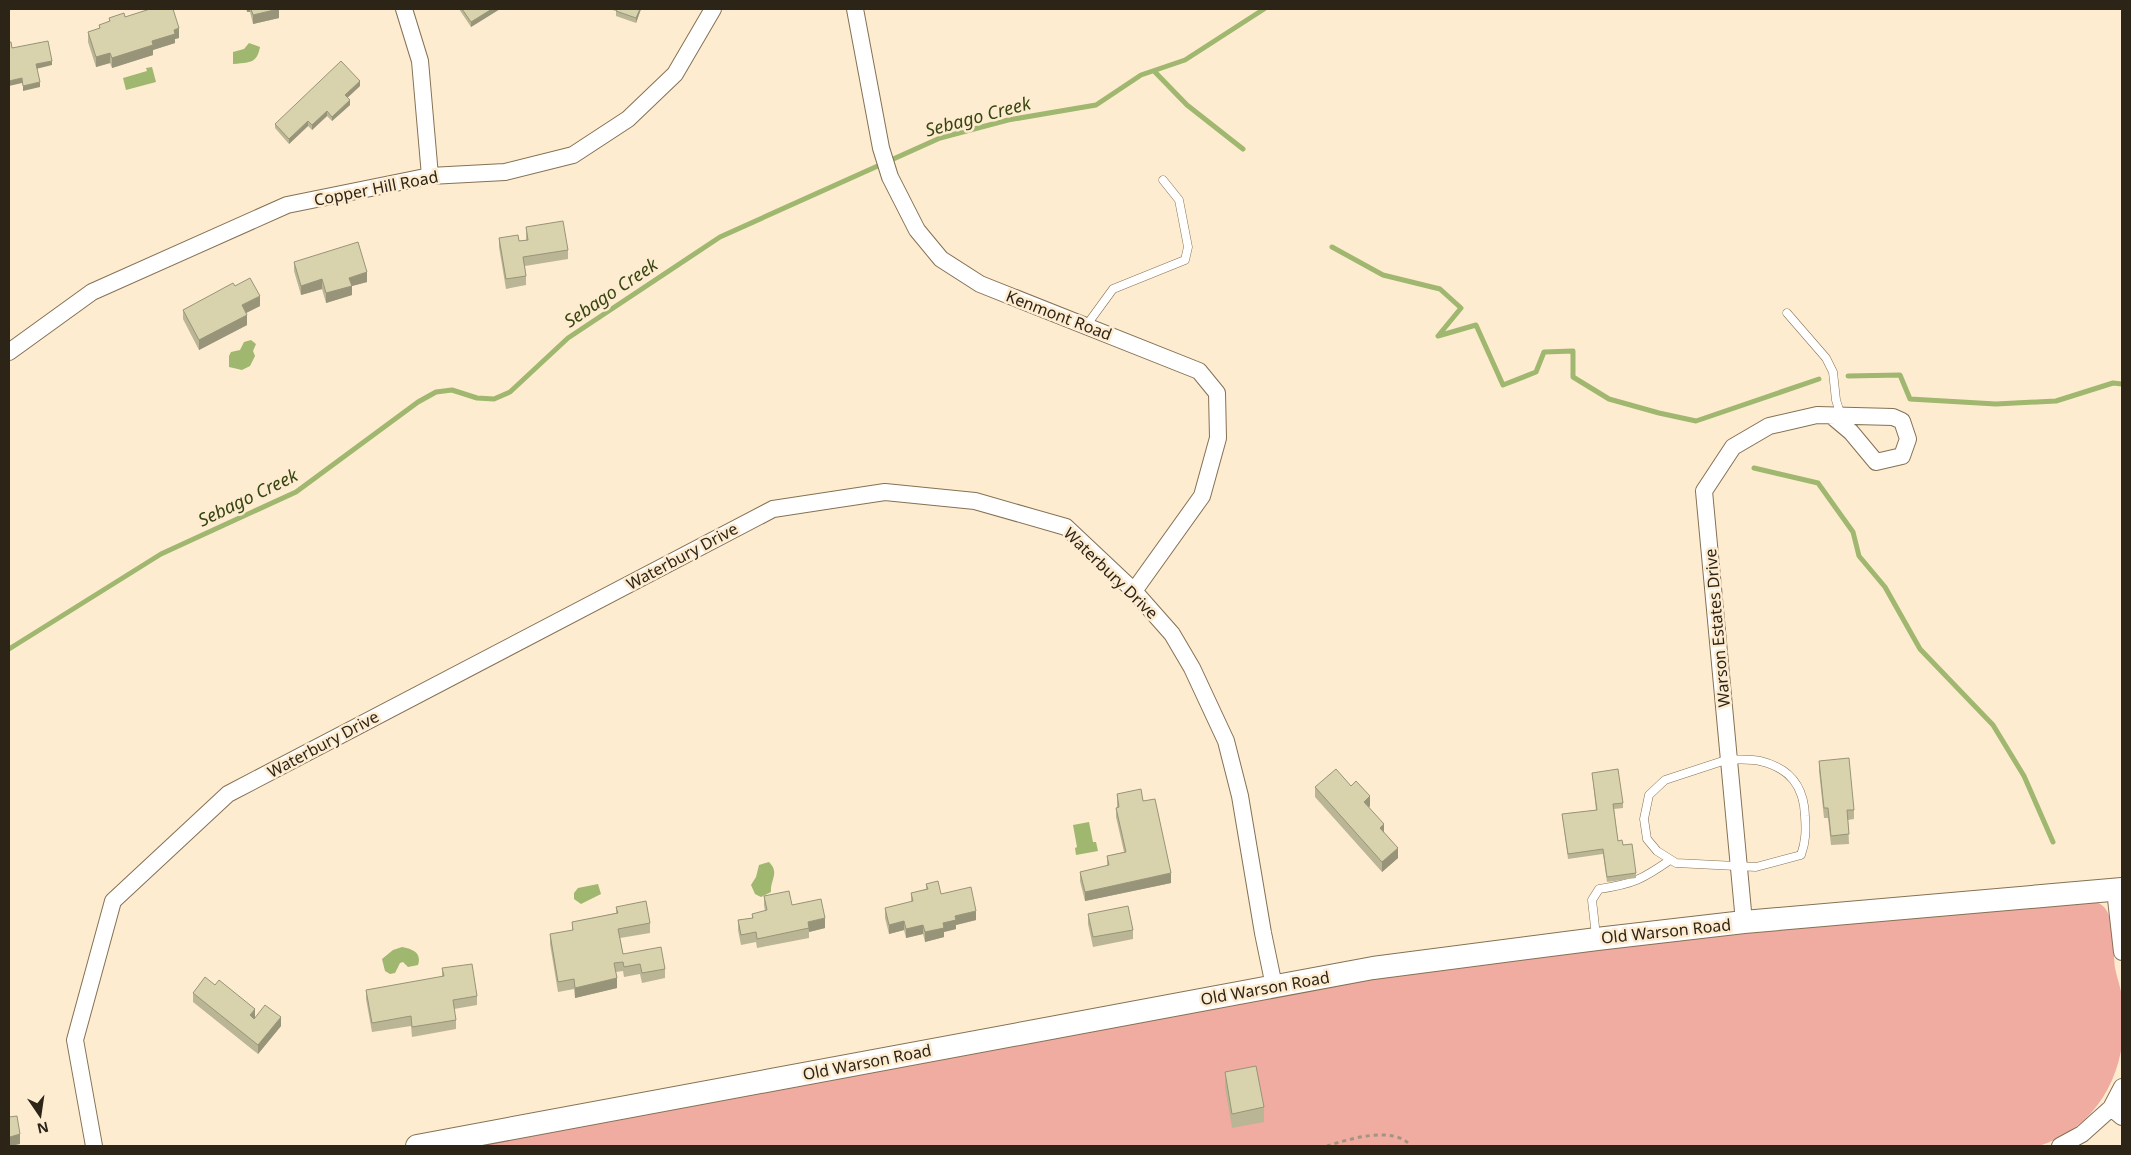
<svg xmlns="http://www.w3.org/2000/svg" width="2131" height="1155" viewBox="0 0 2131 1155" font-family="'Noto Sans',sans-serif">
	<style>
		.green { fill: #f0aca1 }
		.water { fill: #9fb76e }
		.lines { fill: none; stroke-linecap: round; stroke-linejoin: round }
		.stream { stroke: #9fb76e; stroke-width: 5 }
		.lane-casing { stroke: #857153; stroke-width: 9 }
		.street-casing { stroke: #857153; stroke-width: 18 }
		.secondary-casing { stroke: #857153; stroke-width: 24 }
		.path { stroke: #a2947f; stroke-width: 3; stroke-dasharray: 4 4; stroke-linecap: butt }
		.lane { stroke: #fff; stroke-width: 8 }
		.street { stroke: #fff; stroke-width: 16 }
		.secondary { stroke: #fff; stroke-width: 22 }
		.wall { fill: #bab595 }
		.shaded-wall { fill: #979479 }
		.building { fill: #d8d3ad; stroke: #979479 }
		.labels { text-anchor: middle; stroke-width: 5; stroke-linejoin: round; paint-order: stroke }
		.street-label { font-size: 16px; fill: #2c2417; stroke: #feecd1 }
		.water-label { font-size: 18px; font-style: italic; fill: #374610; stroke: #feecd1 }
	</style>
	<rect width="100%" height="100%" fill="#feecd1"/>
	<path class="green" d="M2089,899c4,2 11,4 14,7 12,10 10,46 12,62 2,10 6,20 7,30 9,64 -18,127 -83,148h-1572l949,-177 327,-37z"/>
	<path class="water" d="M249,43l11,4c-3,17 -11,15 -27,17v-12l11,-3z
		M152,67l4,15 -30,8 -3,-12 24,-7 -1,-3z
		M251,340l5,4 -3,7 2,5 -5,10 -8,4 -13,-3v-11l2,-4 9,-2 4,-8z
		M1089,822l4,20h3l2,9 -22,4 -1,-7 2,-1 -4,-22z
		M769,862c11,11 1,18 2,30l-10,5 -6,-3 -4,-9 5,-8 3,-12z
		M598,884l3,10 -20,10 -7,-5v-6l4,-5z
		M402,947c11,2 20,6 16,18l-10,2 -5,-5 -3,1 -5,10 -5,1 -5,-3 -3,-12 11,-9z"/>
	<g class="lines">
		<path class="stream" d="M1154,71l33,34 56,44
			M1332,247l51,28 57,14 21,19 -23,28 38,-11 27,60 33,-13 8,-20 29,-1v26l36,22 50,14 37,8 123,-42
			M1848,376l52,-1 10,24 86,5 60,-3 57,-18 9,1
			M1754,468l64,15 35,49 6,24 26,31 35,62 73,76 31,51 29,66
			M9,649l152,-95 135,-62 122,-90 18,-10 16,-2 25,8 17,1 16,-7 58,-54 152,-101 220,-99 68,-18 88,-15 45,-30 44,-15 79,-51"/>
		<defs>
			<path id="lane" d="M1787,313l39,45 7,14 3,28 5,16
				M1086,326l27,-37 72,-29 3,-13 -9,-47 -16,-20
				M1729,759c10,1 22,0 31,2 30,7 44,25 45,55 1,14 1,25 -4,39l-45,12 -80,-4 -19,-12 -10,-12 -3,-20 5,-24 16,-15z
				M1596,936l-4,-36 7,-11c34,-5 44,-10 71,-29"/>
			<path id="street" d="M404,9l16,52 10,115
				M855,9l26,139 9,29 27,53 24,29 39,25 219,87 18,22 1,45 -16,58 -68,95
				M9,352l83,-60 195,-87 143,-29 75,-4 68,-17 55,-36 47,-45 38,-65
				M2115,890l7,62
				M1744,922l-40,-431 29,-44 36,-21 48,-11 76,2 9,4 6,18 -6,17 -26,6 -25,-30 -19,-16
				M2111,1108l11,-21
				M94,1146l-19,-106 38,-139 115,-107 545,-285 112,-17 90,9 91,26 68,64 38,43 20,34 34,73 14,55 23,137 11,53
				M2060,1146l22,-12 29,-26 11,9"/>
			<path id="secondary" d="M417,1146l956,-178 224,-29 147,-17 378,-33"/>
		</defs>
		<use href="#lane" class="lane-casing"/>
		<use href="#street" class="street-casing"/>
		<use href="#secondary" class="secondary-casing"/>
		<path class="path" d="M1327,1146c22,-7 67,-21 84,0"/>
		<use href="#lane" class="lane"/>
		<use href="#street" class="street"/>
		<use href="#secondary" class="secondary"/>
	</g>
	<path class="wall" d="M246,9h33v9l-26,6 -3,-12h-3z
		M459,9h41l-29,18z
		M609,9h32l-5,14 -20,-7v-5z
		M125,17l54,21 -4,1v4l-22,7v5l-41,13 -2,-5 -14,4 -8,-25v-10l11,-3v-4l10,-3v-4z
		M360,86l-13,12 3,7 -18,16 -5,-5 -15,14 -4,-4 -19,18 -14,-16v-4z
		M526,227l42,23v9l-43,7 1,10v9l-20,4 -7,-42v-9l20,3 7,-1z
		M294,262l73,20 -15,4v9l-26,8 -4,-14 -21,6 -7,-24z
		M235,286l25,20 -14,7 1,12 -48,25 -16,-31v-9z
		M1819,761l35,49v9l-6,1 1,24 -18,1 -3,-27h-4l-5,-47z
		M1592,773l31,30v5l-9,1 4,32 5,4 13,28v5l-29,4 -4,-28 -35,5 -6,-45 34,-4z
		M1351,786l19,20 -1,1 29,51 -16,14 -67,-75v-10z
		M1117,794l26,7 28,82 -86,18 -5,-20v-9l27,-6v-10l17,-4 -8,-35v-9h1z
		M926,884l15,10 35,26 -20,5v4l-12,3v5l-19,5 -2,-8 -17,4 -2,-8 -15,4 -4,-16v-10l26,-6v-9l15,-4z
		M764,896l28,9 33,23 -16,4v6l-52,10 -1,-6 -15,3 -3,-15v-10l14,-2v-4l13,-3 -1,-6z
		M616,907l34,16v10l-30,5 3,16 42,15v9l-23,5 -2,-9 -16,3 -1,-6 -7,1 1,16 -42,10 -1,-9 -16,3 -8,-48v-10l22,-4v-8l44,-9z
		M1088,914l45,16v9l-40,8 -5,-23z
		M442,968l35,28v9l-23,4 2,11v9l-44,8 -1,-11 -39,6 -6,-33v-9l76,-13z
		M193,993l62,25 26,8 -23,28 -65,-52z
		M1225,1072l39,35v15l-32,6 -7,-41z
		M9,1117l11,27 -11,2z"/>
	<path class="shaded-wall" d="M247,9h3v3h-3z
		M279,9v9l-26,6v-9z
		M492,9h8l-29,18v-5z
		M640,9h1l-5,14v-5z
		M179,28v10l-4,1v4l-22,7v5l-41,13v-10z
		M110,53v10l-14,4v-10z
		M52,61v4l-16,4v-5z
		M22,78v5l-13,3v-5z
		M360,81v5l-15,14v-5z
		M40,82v5l-17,4v-5z
		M350,100v5l-18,16v-4z
		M327,111v5l-15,14v-5z
		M308,121v5l-19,18v-5z
		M367,272v10l-15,4v9l-26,8v-10l23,-15z
		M322,279v10l-21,6v-9z
		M260,296v10l-18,9v-10z
		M247,315v10l-48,25v-10z
		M1370,796v10l-6,5v-9z
		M1384,824v10l-4,-6z
		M1398,848v10l-16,14v-10z
		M1171,873v10l-86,18v-9z
		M976,911v9l-20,5v4l-12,3v5l-19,5v-10l30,-16z
		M825,918v10l-16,4 -1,-10z
		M904,921v9l-15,4v-9z
		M923,925v9l-17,4v-9z
		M617,978v10l-42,10v-10z
		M255,1009v10l-5,6v-10z
		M281,1017v9l-23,28v-9z
		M20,1134v10l-10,2v-9z"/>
	<path class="building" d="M150,9h23l6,19 -5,2 1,4 -23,7 1,4 -41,13 -2,-5 -14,4 -8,-25 12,-4 -1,-3 11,-4 -1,-3 15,-5 1,4z
		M251,9h27l-25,6z
		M462,9h30l-21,13z
		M617,9h23l-4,9 -20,-7z
		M48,41l4,20 -16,3 4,18 -17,4 -1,-8 -13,3v-39h2l1,6z
		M341,61l19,20 -15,14 5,5 -18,17 -5,-6 -15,14 -4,-4 -19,18 -14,-15z
		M563,221l5,29 -45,7 3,19 -20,3 -7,-41 19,-3 1,6 9,-1 -2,-13z
		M358,242l9,30 -18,6 3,8 -26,7 -4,-14 -21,7 -7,-24z
		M250,278l10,18 -18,9 5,10 -48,25 -16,-30 50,-27 2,3z
		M1849,758l5,52h-7l2,24 -18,2 -3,-28h-4l-5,-47z
		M1336,769l15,17 5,-5 14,15 -6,6 20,22 -4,4 18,20 -16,14 -67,-75z
		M1618,769l5,34 -10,1 5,37 4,-1 1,5 9,-1 4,29 -29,4 -4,-28 -35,5 -6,-40 35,-4 -5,-37z
		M1141,789l2,12 12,-2 16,74 -86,19 -5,-20 29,-7 -2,-9 19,-4 -10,-44 3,-1 -2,-13z
		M938,881l3,13 30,-7 5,24 -21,5 1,4 -13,3 1,5 -19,4 -2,-7 -17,4 -2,-8 -15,4 -4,-17 28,-7 -2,-8 17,-4 -2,-5z
		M789,891l3,14 29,-6 4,19 -17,4 1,6 -52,11 -1,-7 -15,3 -3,-15 15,-2 -1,-4 15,-4 -3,-14z
		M646,901l4,22 -32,6 5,25 38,-7 4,22 -23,4 -2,-9 -16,3 -1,-5 -9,1 3,15 -42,10 -1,-9 -16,3 -8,-48 23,-4 -1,-8 46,-9 -2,-6z
		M1128,906l5,24 -40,7 -5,-23z
		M472,964l5,32 -24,4 3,20 -44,7 -1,-11 -39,7 -6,-33 78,-14 -2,-8z
		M205,977l10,8 4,-5 36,29 -5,6 4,4 11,-14 16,12 -23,28 -65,-52z
		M1256,1066l8,41 -32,7 -7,-42z
		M17,1116l3,18 -10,3v2h-1v-22z"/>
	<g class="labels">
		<g class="street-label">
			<text transform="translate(376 188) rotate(-11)" y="6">Copper Hill Road</text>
			<text transform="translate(1059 315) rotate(21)" y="6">Kenmont Road</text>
			<text transform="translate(682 556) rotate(-28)" y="6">Waterbury Drive</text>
			<text transform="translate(1111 573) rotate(44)" y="6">Waterbury Drive</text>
			<text transform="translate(1717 628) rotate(-95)" y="6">Warson Estates Drive</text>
			<text transform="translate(323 744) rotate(-28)" y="6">Waterbury Drive</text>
			<text transform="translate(1666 931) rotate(-6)" y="6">Old Warson Road</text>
			<text transform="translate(1265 988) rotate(-10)" y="6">Old Warson Road</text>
			<text transform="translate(867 1062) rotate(-11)" y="6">Old Warson Road</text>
		</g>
		<g class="water-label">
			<text transform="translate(978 117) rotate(-15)" y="6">Sebago Creek</text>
			<text transform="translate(611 293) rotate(-34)" y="6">Sebago Creek</text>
			<text transform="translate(248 498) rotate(-26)" y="6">Sebago Creek</text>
		</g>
	</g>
	<rect width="2131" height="1155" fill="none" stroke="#2c2417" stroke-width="20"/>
	<g transform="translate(40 1115) rotate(167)" stroke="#feecd1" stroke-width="4" paint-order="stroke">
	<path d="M0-4L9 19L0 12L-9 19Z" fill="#2c2417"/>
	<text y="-8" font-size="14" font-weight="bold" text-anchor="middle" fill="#2c2417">N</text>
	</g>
</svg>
